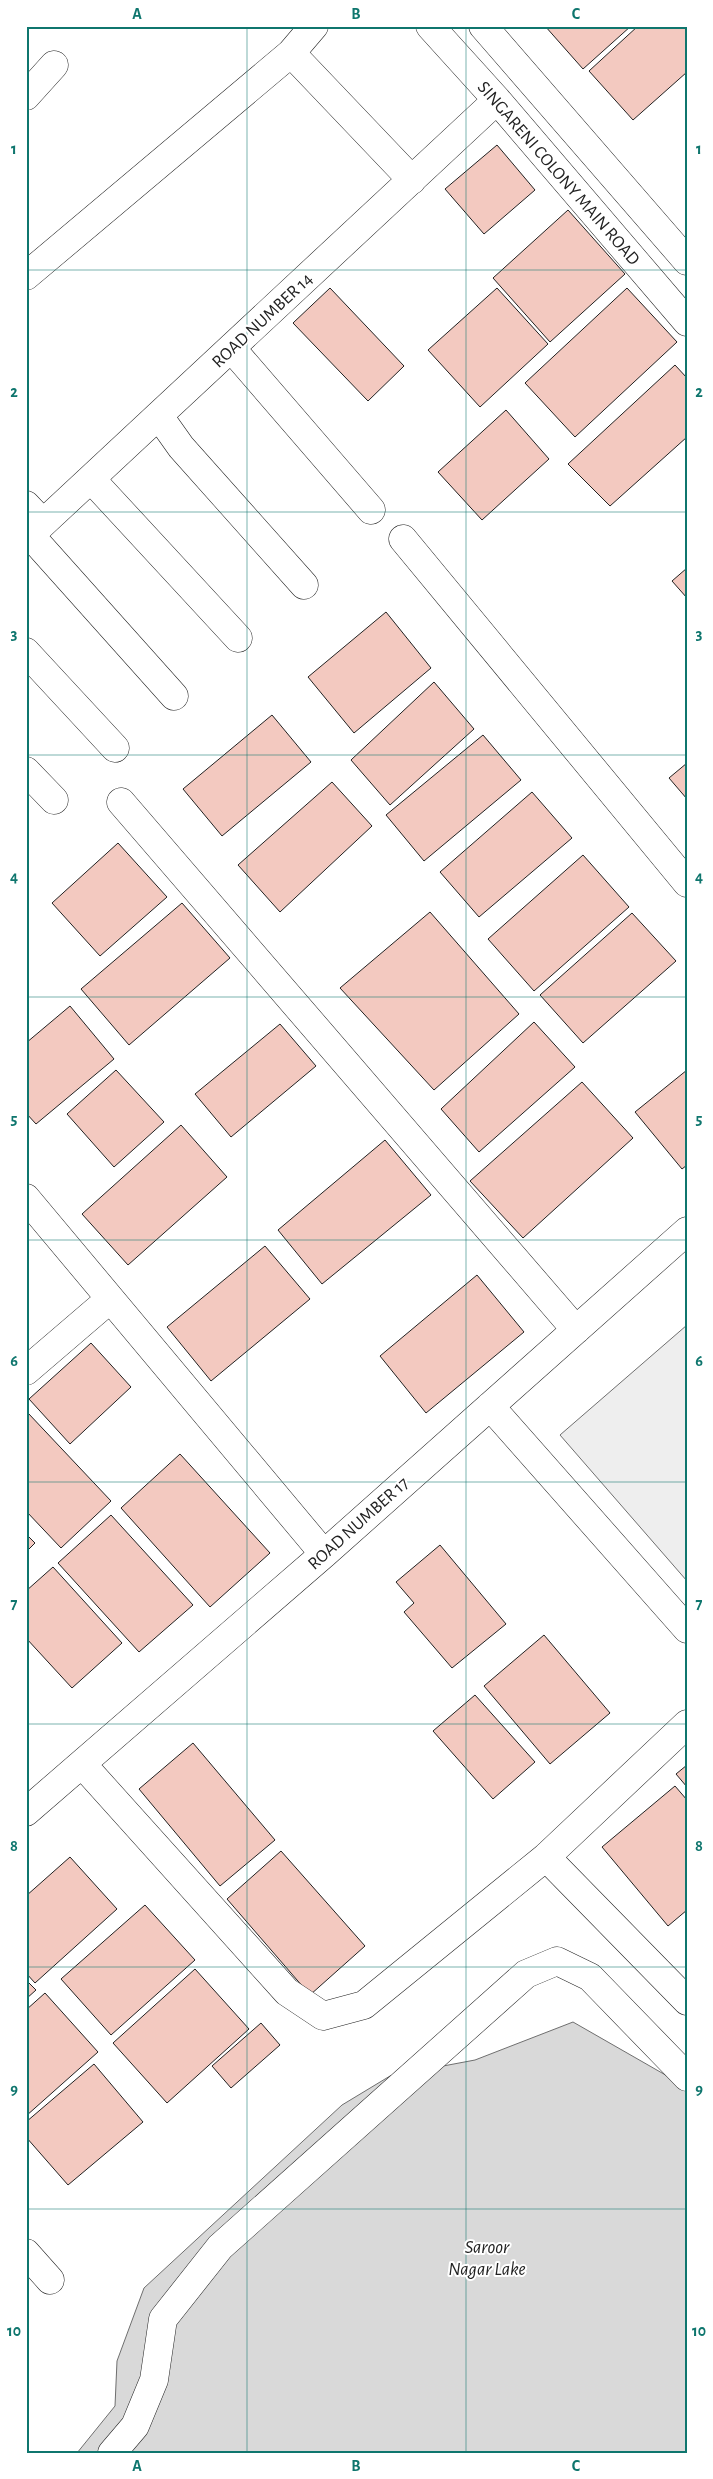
<svg xmlns="http://www.w3.org/2000/svg" width="713" height="2479" viewBox="0 0 713 2479" font-family="'Alegreya Sans',sans-serif">
	<style>
		.green { fill: #eee; stroke: #6f6f6f }
		.water { fill: #d9d9d9; stroke: #6f6f6f }
		.building { fill: #f3c9c0; stroke: #222 }
		.lines { fill: none; stroke-linecap: round; stroke-linejoin: round }
		.minor-casing { stroke: #222; stroke-width: 29 }
		.minor { stroke: #fff; stroke-width: 28 }
		.grid { fill: none; stroke: #0f766e; stroke-width: 1; stroke-opacity: 0.55 }
		.labels { text-anchor: middle; stroke-width: 4; stroke-linejoin: round; paint-order: stroke }
		.street-label { font-size: 18px; fill: #222; stroke: #fff }
		.water-label { font-size: 19px; font-style: italic; fill: #222; stroke: #fff }
		.neatline { fill: none; stroke: #0f766e; stroke-width: 2 }
		.grid-label { font-size: 16px; text-anchor: middle; font-weight: bold; fill: #0f766e }
	</style>
	<rect width="100%" height="100%" fill="#fff"/>
	<path class="green" d="M687,1325v256l-127,-146z"/>
	<path class="water" d="M573,2022l103,59 11,11v361h-610l38,-47 2,-45 27,-73 198,-183 48,-29 85,-16z"/>
	<path class="building" d="M545,26h86l-48,43z
		M638,26h49v46l-54,48 -44,-49z
		M497,145l38,45 -51,44 -39,-45z
		M568,210l57,64 -75,68 -57,-64z
		M330,288l74,78 -36,35 -75,-78z
		M497,288l51,56 -68,63 -52,-57z
		M627,288l50,54 -102,95 -50,-54z
		M675,365l12,13v59l-77,69 -42,-42z
		M506,410l43,49 -67,61 -44,-48z
		M687,568v30l-15,-17z
		M386,612l45,56 -77,65 -46,-56z
		M434,682l40,47 -84,76 -39,-45z
		M272,715l39,47 -89,74 -39,-47z
		M483,735l38,45 -97,81 -38,-46z
		M687,763v36l-18,-21z
		M332,782l40,44 -92,86 -42,-47z
		M532,792l40,46 -93,79 -39,-45z
		M118,843l49,54 -67,59 -48,-53z
		M583,855l46,52 -95,84 -46,-52z
		M182,903l48,55 -101,87 -48,-56z
		M430,912l89,102 -85,76 -94,-102z
		M632,913l44,48 -93,82 -43,-48z
		M70,1006l44,53 -78,65 -10,-11v-70z
		M534,1022l41,45 -96,85 -38,-43z
		M280,1024l36,42 -85,71 -36,-43z
		M116,1070l48,52 -50,45 -47,-53z
		M687,1070v95l-5,4 -47,-57z
		M582,1082l51,56 -110,100 -53,-57z
		M181,1125l46,52 -99,88 -46,-51z
		M385,1140l46,55 -109,89 -44,-54z
		M265,1246l45,53 -99,82 -44,-54z
		M477,1275l47,57 -98,81 -46,-57z
		M91,1343l40,44 -61,57 -41,-45z
		M28,1413l83,88 -50,47 -35,-37v-96z
		M180,1454l90,99 -60,54 -89,-99z
		M111,1515l82,90 -54,47 -81,-89z
		M26,1534l9,9 -9,9z
		M440,1545l66,79 -54,44 -48,-56 10,-9 -18,-21z
		M53,1567l69,76 -50,45 -46,-50v-47z
		M544,1635l66,78 -60,51 -66,-78z
		M475,1695l60,67 -42,37 -60,-68z
		M193,1743l82,97 -55,46 -81,-97z
		M687,1765v22l-11,-13z
		M675,1786l12,14v110l-19,16 -66,-79z
		M281,1851l84,95 -55,49 -83,-96z
		M70,1857l47,52 -82,74 -9,-10v-77z
		M145,1905l50,55 -84,75 -50,-56z
		M195,1969l54,60 -82,74 -54,-60z
		M26,1980l10,10 -10,9z
		M45,1993l53,59 -72,64v-106z
		M261,2023l19,22 -49,43 -19,-22z
		M94,2064l49,58 -75,63 -42,-48v-15z"/>
	<g class="lines">
		<defs>
			<path id="minor" d="M430,26l67,74 190,222
				M483,26l204,235
				M291,53l121,127
				M26,96l28,-31
				M26,276l265,-223 23,-27
				M232,349l139,161
				M159,416l22,31 123,138
				M91,479l147,159
				M26,505l17,18
				M30,535l144,161
				M26,539l471,-439
				M403,539l284,344
				M26,652l89,96
				M26,771l28,29
				M121,802l455,528
				M26,1198l298,356
				M26,1371l84,-72
				M490,1406l197,223
				M82,1764l205,228 36,24 41,-11 182,-148 141,-133
				M26,1812l298,-258 363,-323
				M546,1857l141,144
				M26,2253l24,27
				M112,2453l23,-27 19,-46 9,-61 57,-72 306,-273 31,-13 33,16 97,100"/>
		</defs>
		<use href="#minor" class="minor-casing"/>
		<use href="#minor" class="minor"/>
	</g>
	<path class="grid" d="M247,26v2427M466,26v2427M26,270h661M26,512h661M26,755h661M26,997h661M26,1240h661M26,1482h661M26,1724h661M26,1967h661M26,2209h661"/>
	<g class="labels">
		<g class="street-label">
			<text transform="translate(559 173) rotate(49)" y="6">SINGARENI COLONY MAIN ROAD</text>
			<text transform="translate(262 320) rotate(-43)" y="6">ROAD NUMBER 14</text>
			<text transform="translate(358 1523) rotate(-42)" y="6">ROAD NUMBER 17</text>
		</g>
		<g class="water-label">
			<text x="487" y="2253">Saroor<tspan x="487" dy="22">Nagar Lake</tspan></text>
		</g>
	</g>
	<rect width="713" height="2479" fill="none" stroke="#ffffff" stroke-width="55"/>
	<rect x="28" y="28" width="658" height="2424" class="neatline"/>
	<g class="grid-label">
		<text x="137" y="19">A</text>
		<text x="356" y="19">B</text>
		<text x="576" y="19">C</text>
		<text x="14" y="154">1</text>
		<text x="699" y="154">1</text>
		<text x="14" y="397">2</text>
		<text x="699" y="397">2</text>
		<text x="14" y="639">3</text>
		<text x="699" y="639">3</text>
		<text x="14" y="882">4</text>
		<text x="699" y="882">4</text>
		<text x="14" y="1124">5</text>
		<text x="699" y="1124">5</text>
		<text x="14" y="1366">6</text>
		<text x="699" y="1366">6</text>
		<text x="14" y="1609">7</text>
		<text x="699" y="1609">7</text>
		<text x="14" y="1851">8</text>
		<text x="699" y="1851">8</text>
		<text x="14" y="2094">9</text>
		<text x="699" y="2094">9</text>
		<text x="14" y="2336">10</text>
		<text x="699" y="2336">10</text>
		<text x="137" y="2471">A</text>
		<text x="356" y="2471">B</text>
		<text x="576" y="2471">C</text>
	</g>
</svg>
